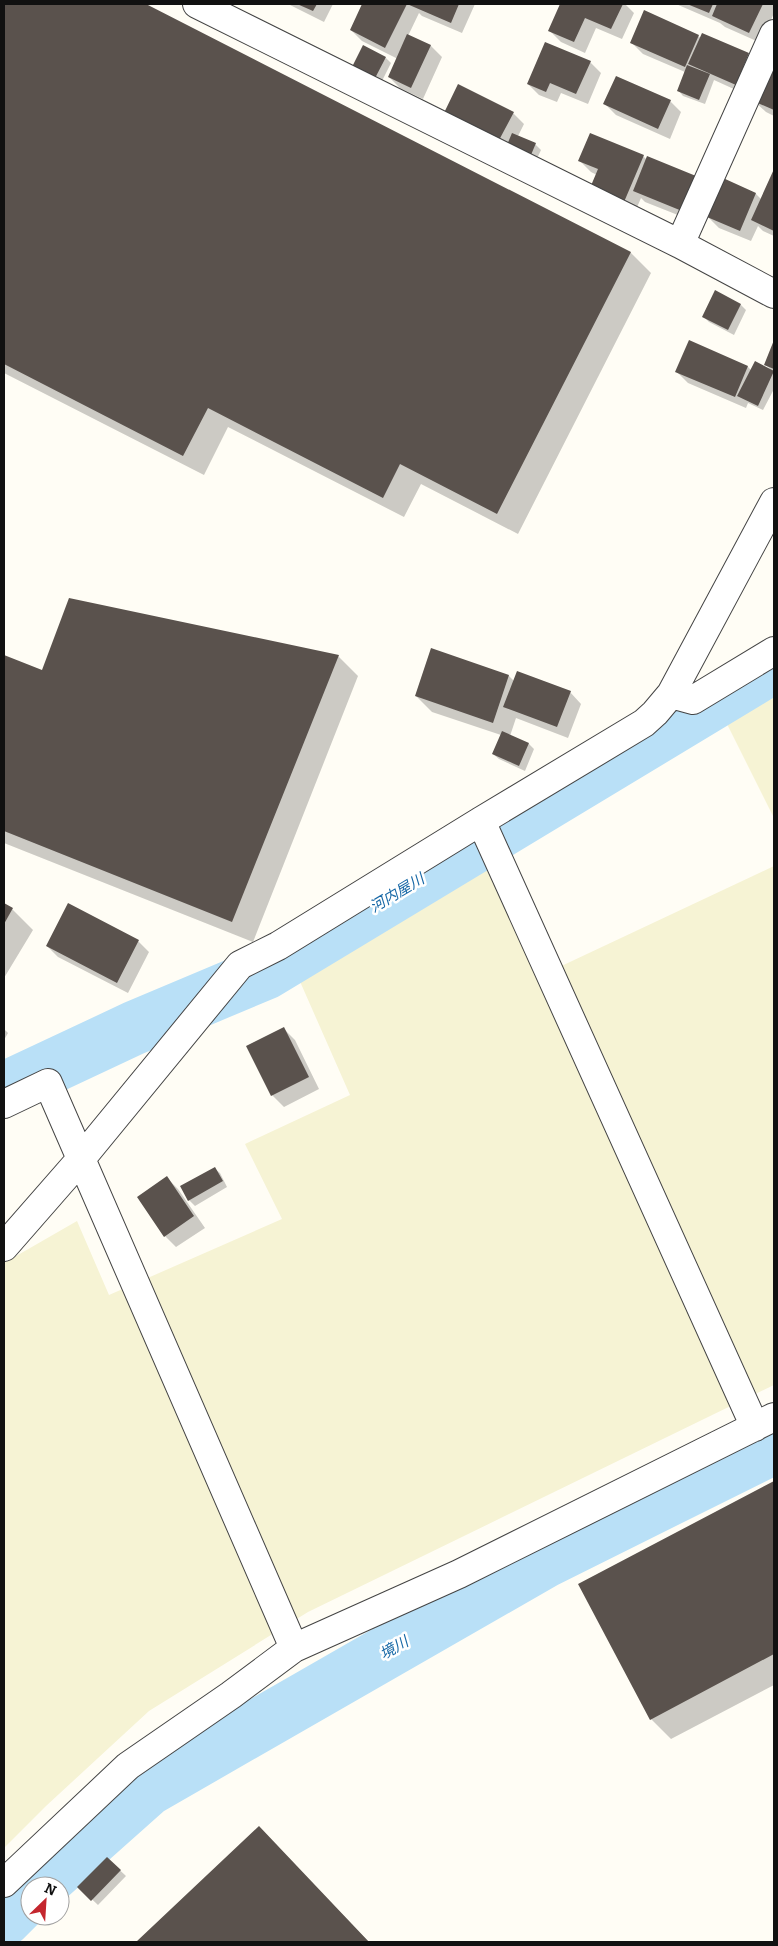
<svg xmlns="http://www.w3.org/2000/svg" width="778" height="1946" viewBox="0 0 778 1946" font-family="Bitter,'Noto Sans JP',serif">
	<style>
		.farmland { fill: #f6f3d4 }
		.shadow { fill: #0003 }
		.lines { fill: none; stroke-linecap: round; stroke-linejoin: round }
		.river { stroke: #b9e0f7; stroke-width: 54 }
		.building { fill: #5a524d }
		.minor-casing { stroke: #444; stroke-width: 30 }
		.minor { stroke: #fff; stroke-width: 28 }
		.labels { text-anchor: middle; stroke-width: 5; stroke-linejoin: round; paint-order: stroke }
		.water-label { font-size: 15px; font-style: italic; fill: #1768a6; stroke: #fff }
	</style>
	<rect width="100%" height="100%" fill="#fffdf5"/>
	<path class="farmland" d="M774,686v132l-51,-102z
		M483,862l55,115 236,-111v519l-466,227 -159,99 -103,95 -42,42v-585l73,-42 32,74 173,-76 -37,-75 105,-49 -52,-118z"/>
	<path class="shadow" d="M4,4h139l488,249 20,20 -133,261 -97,-50 -17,33 -176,-90 -24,48 -200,-102z
		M288,4h45l-9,18z
		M364,4h111l-13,29 -40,-17 -3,-3 -11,23 23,10 11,11 -19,42 -23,-11 -11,-11 9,-18 -36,-18 -11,-11z
		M561,4h64l9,9 -12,26 -26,-11 -11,25 -24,-11 -11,-11z
		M676,4h97l1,9 -13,30 -36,-16 -5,-4z
		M702,34l47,20 11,12 -13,29 -33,-15 -9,24 -22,-8 -5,-6 7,-18 -42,-18 -11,-11 66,-7 3,2z
		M386,58l5,5 -13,26 -22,-11z
		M590,62l11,11 -13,31 -27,-11 -4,9 -18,-7 -11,-11z
		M770,66l4,2v48l-8,-4 -12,-11z
		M670,101l11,11 -11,27 -54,-24 -11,-11z
		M513,113l11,11 -6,12 17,8 6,6 -8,17 -77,-42z
		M643,156l4,4 46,61 -48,-19 -4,-4 -6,14 -38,-37 -6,-3 -11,-11z
		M774,172v64l-11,-5 -5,-5 -7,15 -32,-13 -11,-11 16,-37 32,14 6,6z
		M741,305l5,5 -12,25 -25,-13 -5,-5z
		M690,342l58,25 3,3h20l-5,-5 8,-21v45l-11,21 -15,-7 -2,5 -58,-25 -11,-11z
		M432,650l77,26 5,5 56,11 11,12 -13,34 -52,-20 -6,18 19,8 5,5 -9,22 -26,-12 -6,-5 8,-19 -69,-23 -16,-16z
		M338,656l20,20 -105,266 -249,-99v-186l38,15z
		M4,904l8,5 21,21 -29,48z
		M138,941l11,11 -21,41 -70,-36 -11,-11z
		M4,1029l4,4 -4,7z
		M284,1029l11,11 24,49 -35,18 -12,-12 -24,-48z
		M214,1168l6,5 7,14 -32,19 -6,-6z
		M167,1178l11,11 27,39 -29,19 -11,-11z
		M774,1482v203l-103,54 -20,-20 -71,-134z
		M259,1828l110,114h-232z
		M107,1858l19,18 -28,29 -19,-18z"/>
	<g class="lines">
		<path class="river" d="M4,1089l130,-61 133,-56 492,-297
			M39,1886l109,-97 397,-228 229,-114
			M4,1920l26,-26"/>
	</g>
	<path class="building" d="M4,4h142l485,248 -134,262 -97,-50 -17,34 -175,-90 -25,48 -179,-92z
		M297,4h20l-4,7z
		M362,4h97l-8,19 -44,-19 -22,44 -35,-18z
		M560,4h63l-12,25 -26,-11 -11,24 -26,-11z
		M687,4h26l-4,9z
		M717,4h46l-14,29 -37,-17z
		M644,10l55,25 -14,32 -55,-24z
		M702,33l47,20 -13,32 -48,-21z
		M407,34l24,11 -20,43 -23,-11z
		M545,42l46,19 -15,33 -26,-11 -4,9 -19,-8z
		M363,45l23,12 -14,27 -23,-11z
		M687,65l23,9 -11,26 -22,-9z
		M774,67v43l-21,-9z
		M616,76l55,24 -13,29 -55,-25z
		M458,84l56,28 -16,30 -55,-27z
		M512,133l24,10 -8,19 -24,-10z
		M590,133l54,22 -20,47 -34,-14 8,-19 -20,-8z
		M647,156l49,20 -14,35 -49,-20z
		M774,169v62l-23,-11z
		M723,178l33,15 -16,38 -33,-14z
		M715,290l26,14 -13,26 -26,-13z
		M689,340l59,26 -13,31 -60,-25z
		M774,340v29l-10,-4z
		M755,361l19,10 -16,35 -21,-10z
		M69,598l270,57 -107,267 -228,-91v-176l38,15z
		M431,648l78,27 -16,48 -78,-27z
		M517,671l54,20 -14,36 -54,-20z
		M502,731l27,12 -10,23 -27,-12z
		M4,903l9,5 -9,16z
		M68,903l71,37 -22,43 -71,-37z
		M284,1027l25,50 -38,19 -25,-50z
		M215,1167l8,14 -35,20 -8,-15z
		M167,1176l27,40 -30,21 -27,-40z
		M774,1481v173l-124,66 -72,-136z
		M259,1826l110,116h-233z
		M107,1857l14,13 -30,31 -14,-14z"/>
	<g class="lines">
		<defs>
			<path id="minor" d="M197,4l483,240 94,50
				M680,244l94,-210
				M671,694l22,6 81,-49
				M481,821l274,606
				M4,1104l44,-21 246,565
				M4,1247l76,-87 160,-195 38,-19 203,-125 163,-98 11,-10 16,-19 103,-192
				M4,1883l124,-117 103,-71 63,-47 165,-74 315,-157"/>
		</defs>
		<use href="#minor" class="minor-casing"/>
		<use href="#minor" class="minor"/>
	</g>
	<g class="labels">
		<g class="water-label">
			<text transform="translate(397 893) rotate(-31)" y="5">河内屋川</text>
			<text transform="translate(394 1648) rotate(-30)" y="5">境川</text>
		</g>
	</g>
	<rect width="778" height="1946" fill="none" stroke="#111111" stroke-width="10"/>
	<g transform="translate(45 1901) rotate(25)"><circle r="24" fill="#ffffff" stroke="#a0a0a0"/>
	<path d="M0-4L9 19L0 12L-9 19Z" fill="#c4262e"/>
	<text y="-8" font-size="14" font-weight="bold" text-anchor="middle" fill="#111111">N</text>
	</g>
</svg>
